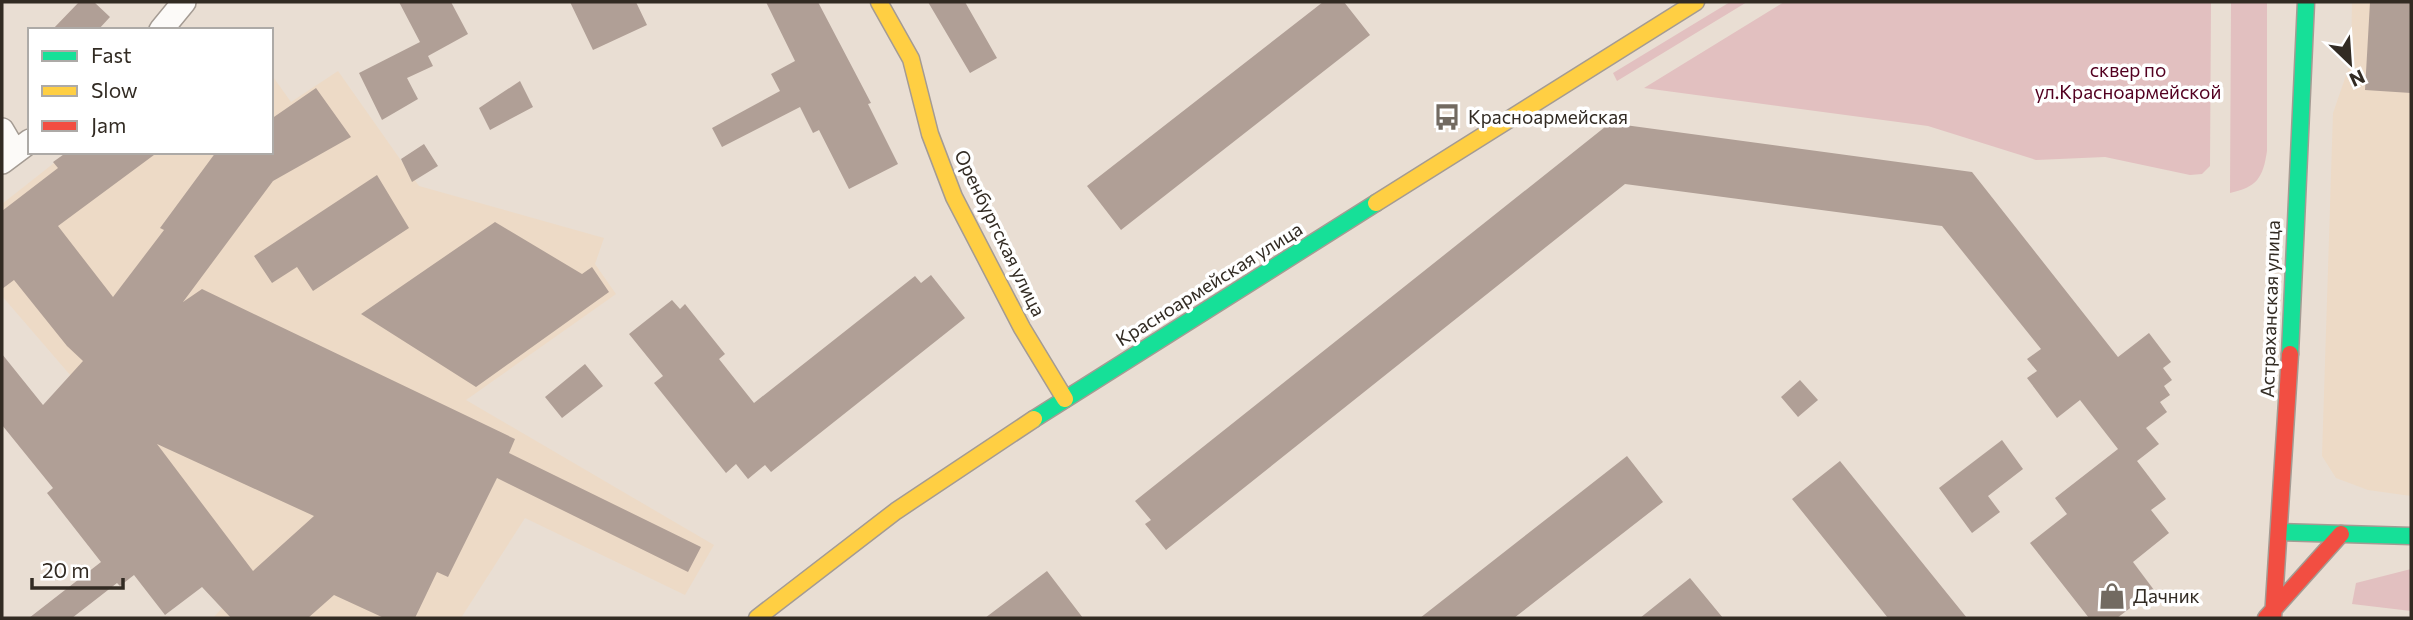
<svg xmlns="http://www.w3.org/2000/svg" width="2413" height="620" viewBox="0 0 2413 620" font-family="Commissioner,sans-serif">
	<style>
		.built { fill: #eddac6 }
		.green { fill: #e2c0c0 }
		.building { fill: #b09f96; fill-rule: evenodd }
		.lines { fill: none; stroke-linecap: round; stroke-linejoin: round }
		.street-casing { stroke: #a49b93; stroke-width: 26 }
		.fast-casing { stroke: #a49b93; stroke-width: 19 }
		.slow-casing { stroke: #a49b93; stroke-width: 19 }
		.jam-casing { stroke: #a49b93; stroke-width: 19 }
		.street { stroke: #fcfaf8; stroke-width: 23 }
		.fast { stroke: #16e098; stroke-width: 16 }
		.slow { stroke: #ffcf43; stroke-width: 16 }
		.jam { stroke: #f24e42; stroke-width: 16 }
		.labels { text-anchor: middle; stroke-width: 7; stroke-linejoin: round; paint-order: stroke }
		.park-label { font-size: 19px; fill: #530020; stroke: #fff }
		.poi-label { font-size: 19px; fill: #322b23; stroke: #fff; text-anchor: start }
		.street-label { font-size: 19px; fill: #322b23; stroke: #fff }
	</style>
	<rect width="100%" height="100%" fill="#e9ded3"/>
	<path class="built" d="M2352,2h59v494l-43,-6 -32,-12 -14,-22 11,-343 18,-52z
		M338,71l81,115 185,52 -9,26 21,30 -150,106 248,145 -29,50 -160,-77 -64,100h-248l11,-12 -153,-230 -69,-80v-92l66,-52h203v-78l20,28z"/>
	<path class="green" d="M1730,2h17l-130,79 -4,-8z
		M1784,2h427l-1,164 -8,8 -12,1 -85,-18 -69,3 -108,-34 -284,-38z
		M2231,2h36v149c-4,27 -10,36 -37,42z
		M2411,569v42l-59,-7 4,-21z"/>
	<path class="building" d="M79,2h15l16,15 -12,13h-46z
		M399,2h52l17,32 -40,22 5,10 -26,12 11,21 -36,21 -23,-47 61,-31z
		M570,2h66l11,23 -54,25z
		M766,2h52l53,101 -3,1 30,60 -49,25 -30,-59 -6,3 -13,-26 -78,40 -10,-19 68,-37 -9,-17 24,-13z
		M928,2h37l32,56 -27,15z
		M1323,2h21l26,33 -249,195 -34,-44z
		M2370,2h41v91l-46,-3z
		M520,81l13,26 -43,23 -11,-22z
		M316,88l35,49 -78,44 -90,121 19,-13 313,150 -6,14 192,94 -13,25 -191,-94 -49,99 -11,-5 -22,46h-31l-50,-23 -26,23h-77l-29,-31 -37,28 -31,-40 -14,11 -3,-3 -45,35h-43l72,-56 -54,-69 6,-5 -51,-63v-71l41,51 40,-44 -16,-15 -53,-66 -12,9v-78l56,-43 -5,-6 14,-10h91l-100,74 55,71 51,-67 -4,-2 56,-76h55v-33zM157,444l157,72 -61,55z
		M1610,123l362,49 146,185 31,-24 22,29 -8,6 9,12 -8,6 6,9 -10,7 7,10 -21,16 13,16 -22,17 29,38 -15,11 18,23 -36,29 21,28 -37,28h-28l-59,-75 37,-29 -12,-16 63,-49 -38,-49 -23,18 -30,-40 10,-7 -10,-12 14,-10 -99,-123 -317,-42 -459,366 -21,-26 6,-4 -16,-19z
		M424,144l14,22 -26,16 -11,-23z
		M377,175l32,53 -96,63 -16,-24 -25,16 -18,-27z
		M495,222l87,52 10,-7 17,25 -133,95 -115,-73z
		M931,275l34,43 -194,154 -6,-7 -17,14 -12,-15 -10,9 -72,-90 9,-7 -34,-42 43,-34 8,9 5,-5 40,50 -6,5 35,44 161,-127 6,7z
		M585,364l18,22 -41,32 -17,-21z
		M1800,380l18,20 -20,17 -17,-20z
		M2002,440l21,29 -35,27 12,16 -28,21 -33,-45z
		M1627,456l36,46 -149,116h-94z
		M1840,461l127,157h-79l-96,-119z
		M1047,571l36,47h-98z
		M1690,578l33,40h-83z"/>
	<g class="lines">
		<defs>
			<path id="street" d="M161,30l23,-28
				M2,130l13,22
				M2,162l28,-21"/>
			<path id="fast" d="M2290,354l16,-352
				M1034,419l342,-216
				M2280,532l131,4"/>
			<path id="slow" d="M879,2l32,57 19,75 24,63 68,131 43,71
				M1376,203l320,-201
				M757,618l139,-107 138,-92"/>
			<path id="jam" d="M2266,618l75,-84
				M2273,618l17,-264"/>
		</defs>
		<use href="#street" class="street-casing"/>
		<use href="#fast" class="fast-casing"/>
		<use href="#slow" class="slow-casing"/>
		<use href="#jam" class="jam-casing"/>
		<use href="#street" class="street"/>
		<use href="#fast" class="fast"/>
		<use href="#slow" class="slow"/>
		<use href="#jam" class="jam"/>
	</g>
	<defs>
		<symbol id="bus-bare" viewBox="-9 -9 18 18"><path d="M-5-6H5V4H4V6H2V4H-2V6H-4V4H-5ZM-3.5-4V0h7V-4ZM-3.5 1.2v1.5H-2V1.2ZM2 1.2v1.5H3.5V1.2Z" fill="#726a61" stroke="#fff" stroke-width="2.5" paint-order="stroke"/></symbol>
		<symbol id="shop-bare" viewBox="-9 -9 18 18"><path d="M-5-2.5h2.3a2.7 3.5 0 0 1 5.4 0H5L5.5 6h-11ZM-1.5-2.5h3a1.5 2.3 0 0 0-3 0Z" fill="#726a61" stroke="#fff" stroke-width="2.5" paint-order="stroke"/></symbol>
	</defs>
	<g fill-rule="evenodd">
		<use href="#bus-bare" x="1428" y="98" width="38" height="38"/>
		<use href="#shop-bare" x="2093" y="577" width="38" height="38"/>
	</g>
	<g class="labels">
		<g class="park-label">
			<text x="2128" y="77">сквер по<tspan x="2128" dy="22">ул.Красноармейской</tspan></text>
		</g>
		<g class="poi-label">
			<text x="1468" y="124">Красноармейская</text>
			<text x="2133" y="603">Дачник</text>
		</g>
		<g class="street-label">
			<text transform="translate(1000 233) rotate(64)" y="7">Оренбургская улица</text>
			<text transform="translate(1209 284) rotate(-32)" y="7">Красноармейская улица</text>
			<text transform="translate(2270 309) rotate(-88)" y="7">Астраханская улица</text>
		</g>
	</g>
	<rect width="2413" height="620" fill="none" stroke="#322b23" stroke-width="7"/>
	<rect x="28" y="28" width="245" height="126" fill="#ffffff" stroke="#adaaa7" stroke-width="2"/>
	<rect x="42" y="51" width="35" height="10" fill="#16e098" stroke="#adaaa7" stroke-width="2"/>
	<text x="91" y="63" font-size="21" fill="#322b23">Fast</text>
	<rect x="42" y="86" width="35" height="10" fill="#ffcf43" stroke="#adaaa7" stroke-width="2"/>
	<text x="91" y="98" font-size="21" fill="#322b23">Slow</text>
	<rect x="42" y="121" width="35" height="10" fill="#f24e42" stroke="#adaaa7" stroke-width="2"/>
	<text x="91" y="133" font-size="21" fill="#322b23">Jam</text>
	<g transform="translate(2350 63) rotate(155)" stroke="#ffffff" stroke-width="5" paint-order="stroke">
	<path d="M0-5L12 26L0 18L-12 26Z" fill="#322b23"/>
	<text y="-10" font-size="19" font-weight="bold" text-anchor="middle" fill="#322b23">N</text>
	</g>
	<path d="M32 578v10h91v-10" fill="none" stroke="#322b23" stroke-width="3.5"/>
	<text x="42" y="578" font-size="21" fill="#322b23" stroke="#ffffff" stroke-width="5" paint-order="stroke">20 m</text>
</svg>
